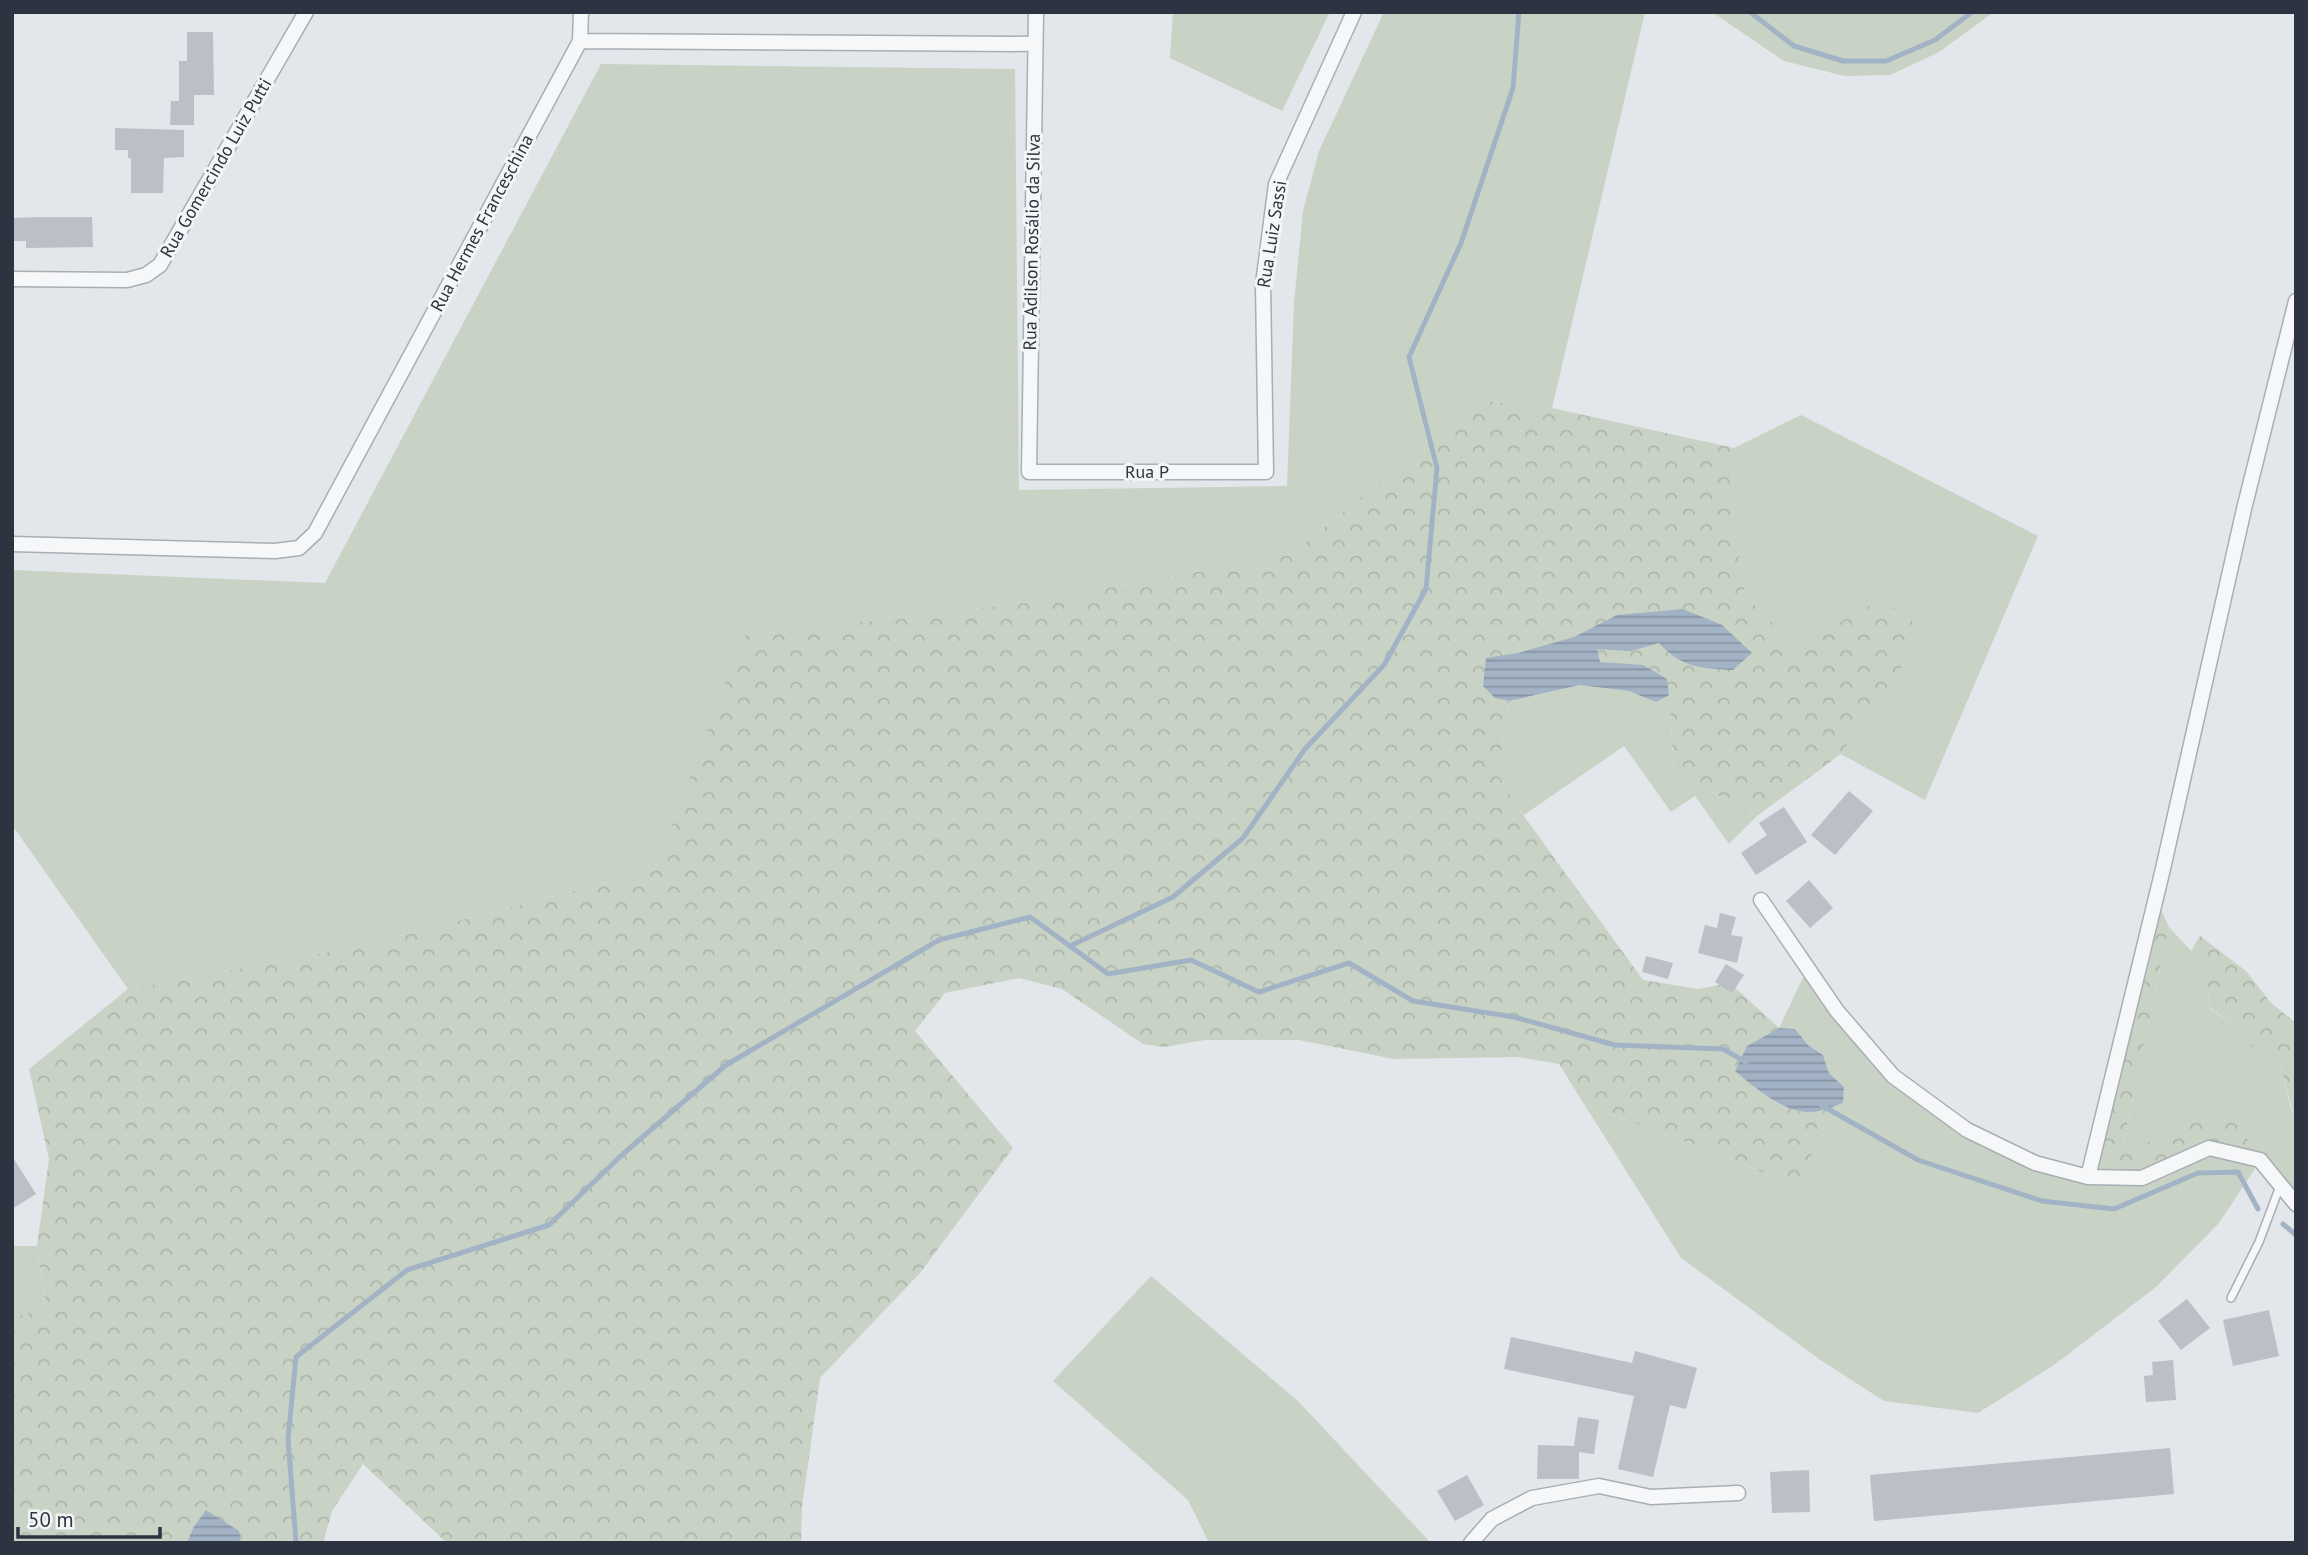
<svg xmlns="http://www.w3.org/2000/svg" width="2308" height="1555" viewBox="0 0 2308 1555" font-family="'PT Sans',sans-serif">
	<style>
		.grass { fill: #c8d3c5 }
		.forest { fill: url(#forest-crowns) }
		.water { fill: url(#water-rules) }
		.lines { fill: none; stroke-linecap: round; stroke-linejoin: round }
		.stream { stroke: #a3b3c6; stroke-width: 5 }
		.building { fill: #bbbfc6 }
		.lane-casing { stroke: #a9adb4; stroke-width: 10 }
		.street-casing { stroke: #a9adb4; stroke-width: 17 }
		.lane { stroke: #f6f7f8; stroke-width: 7 }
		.street { stroke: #f6f7f8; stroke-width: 14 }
		.labels { text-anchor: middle; stroke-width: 6; stroke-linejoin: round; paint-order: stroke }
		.street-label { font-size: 18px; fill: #2d3340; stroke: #f3f5f7 }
	</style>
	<defs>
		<pattern id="forest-crowns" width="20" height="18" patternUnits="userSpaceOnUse" patternTransform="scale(1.75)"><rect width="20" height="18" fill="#c8d3c5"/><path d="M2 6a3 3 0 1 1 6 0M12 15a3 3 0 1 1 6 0" fill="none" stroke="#acb6aa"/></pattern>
		<pattern id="water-rules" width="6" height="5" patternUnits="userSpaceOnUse" patternTransform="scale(1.75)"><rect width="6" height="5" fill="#a3b3c6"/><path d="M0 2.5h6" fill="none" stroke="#8592a2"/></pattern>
	</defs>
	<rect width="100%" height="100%" fill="#e3e6ea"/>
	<path class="grass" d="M1173,12h157l-48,99 -112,-53z
		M1384,12h261l-93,396 -74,-8 -187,155 -262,47 -287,34 -87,234 -294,76 -233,43 -116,-164v-255l313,13 276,-519 414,5 4,421 268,-4 7,-183 9,-92 16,-60z
		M1712,12h282l-55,40 -49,23 -45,1 -61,-15z
		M1801,415l237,121 -113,264 -84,-46 73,-105 -34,-49 -84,48 -51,-53 -12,-84 1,-63z
		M1580,685l49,6 27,11 13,-7 5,77 83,44 -28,28 -34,-48 -24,16 -47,-66 -100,69 -6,-7 -20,-34 11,-73z
		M2169,927l22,24 15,21 4,37 24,16 15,19 31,21 12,47 4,4v67l-4,16 -32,-38 -41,62 -63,64 -102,78 -76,48 -94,-12 -62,-40 -141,-103 -97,-154 158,59 51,24 50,-84 1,-16 -15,-14 -6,-18 -15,-10 -13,-16 -16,-1 28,-59 86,107 74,54 121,47 55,-32 -21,5z
		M12,1246h25l9,62 -34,11z
		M1151,1276l147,125 133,142h-222l-21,-43 -135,-119z"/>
	<path class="forest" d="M1478,400l74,8 182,40 -1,63 12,84 51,52 85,-48 31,20 2,30 -73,105 -84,62 -83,-44 -5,-76 -13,6 -27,-11 -49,-6 -71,16 -11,73 20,34 125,172 55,9 32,-6 49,45 -32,18 9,43 26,16 29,7 32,-9 -50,84 -51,-24 -158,-59 -25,-40 -41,-7 -124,2 -95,-19h-94l-41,7 -21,-3 -81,-55 -43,-11 -74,15 -30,38 98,117 -93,125 -100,105 -18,129 -1,36h-354l-84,-79 -31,47 -9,32h-82l-3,-12 -45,-3 -6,15h-175v-224l34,-12 -9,-61 12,-87 -20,-90 99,-80 233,-43 294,-76 87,-234 287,-34 262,-47z
		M2162,912l7,15 -47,223 21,-5 60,-27h32l25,42 -51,-12 -67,30 -54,-1 63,-258z
		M2200,936l46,35 25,32 25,20v93l-3,-4 -13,-47 -31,-21 -15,-19 -24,-17 -4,-36 -15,-21z"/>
	<path class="water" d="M1683,609l39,16 30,28 -19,17c-33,-2 -51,-2 -74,-27l-28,8 -34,-2 3,13 43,3 24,14 2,16 -13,7 -27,-11 -49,-6 -71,16 -14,-3 -12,-12 3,-28 32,-5 56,-16 43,-22z
		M1779,1028l16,1 13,16 15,10 6,18 15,14 -1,16c-9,3 -22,9 -32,9 -27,1 -56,-24 -76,-41l12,-25z
		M206,1510l33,21 2,12h-54l6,-15z"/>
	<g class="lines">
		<path class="stream" d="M1750,12l44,34 49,15h43l49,-21 37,-28
			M1070,946l38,28 83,-14 68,32 90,-29 64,38 101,16 101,28 108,4 23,13
			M1821,1105l97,55 124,41 72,8 84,-36 40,-1 20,37
			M2283,1224l13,11
			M296,1543l-8,-104 8,-82 111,-87 142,-45 74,-71 103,-89 213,-125 91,-23 40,29 103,-49 70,-59 62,-89 79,-84 42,-76 11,-121 -28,-111 52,-114 52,-155 6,-76"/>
	</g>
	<path class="building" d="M187,32h26l1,63h-20v30h-24l1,-24h8v-40h8z
		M115,128l69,2v27l-20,1 -1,35h-32v-35h-3v-8h-13z
		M39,217h53l1,30 -67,1v-7h-12v-23z
		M1849,791l24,20 -38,44 -24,-20z
		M1784,807l23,35 -51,33 -15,-22 26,-18 -8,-12z
		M1809,880l24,28 -23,20 -24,-27z
		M1720,913l16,4 -5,18 12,2 -6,26 -39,-10 7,-28 12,3z
		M1646,956l27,7 -5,16 -26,-7z
		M1726,964l18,11 -12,18 -17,-11z
		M12,1156l24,38 -24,15z
		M2187,1299l23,29 -29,22 -23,-29z
		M2269,1310l10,46 -46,10 -10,-46z
		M1511,1337l121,26 3,-12 62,17 -11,41 -16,-4 -17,72 -35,-8 16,-73 -130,-27z
		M2173,1360l3,40 -30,2 -2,-26 9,-1 -1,-13z
		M1578,1417l21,3 -5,34 -15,-2v27h-42l1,-34 36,1z
		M2170,1448l4,46 -300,27 -4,-46z
		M1809,1470l1,42 -38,1 -2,-41z
		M1467,1475l17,30 -29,16 -18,-30z"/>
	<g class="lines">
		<defs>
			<path id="lane" d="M2231,1298l28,-56 21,-56"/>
			<path id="street" d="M1036,12l-7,460h237l-3,-188 13,-100 78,-172
				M580,41l1,-29
				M12,279l115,1 19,-5 14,-10 146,-253
				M12,544l263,7 24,-3 16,-15 265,-492 455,3
				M1761,900l76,111 56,65 74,54 68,33 53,14 54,1 67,-30 51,12 36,44
				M2088,1177l74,-304 82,-364 52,-208
				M1471,1543l21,-24 40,-21 67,-12 52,11 87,-4"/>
		</defs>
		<use href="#lane" class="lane-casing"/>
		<use href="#street" class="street-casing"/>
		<use href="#lane" class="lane"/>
		<use href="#street" class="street"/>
	</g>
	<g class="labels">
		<g class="street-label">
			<text transform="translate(216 168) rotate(-60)" y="6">Rua Gomercindo Luiz Putti</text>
			<text transform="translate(482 223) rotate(-62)" y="6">Rua Hermes Franceschina</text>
			<text transform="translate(1272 234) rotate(-81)" y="6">Rua Luiz Sassi</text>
			<text transform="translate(1032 242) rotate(-89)" y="6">Rua Adilson Rosálio da Silva</text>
			<text x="1147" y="478">Rua P</text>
		</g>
	</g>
	<rect width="2308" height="1555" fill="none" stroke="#2d3340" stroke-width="28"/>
	<path d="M18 1527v10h142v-10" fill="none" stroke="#2d3340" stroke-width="3.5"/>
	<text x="28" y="1527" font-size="21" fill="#2d3340" stroke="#f3f5f7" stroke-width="5" paint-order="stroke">50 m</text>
</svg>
